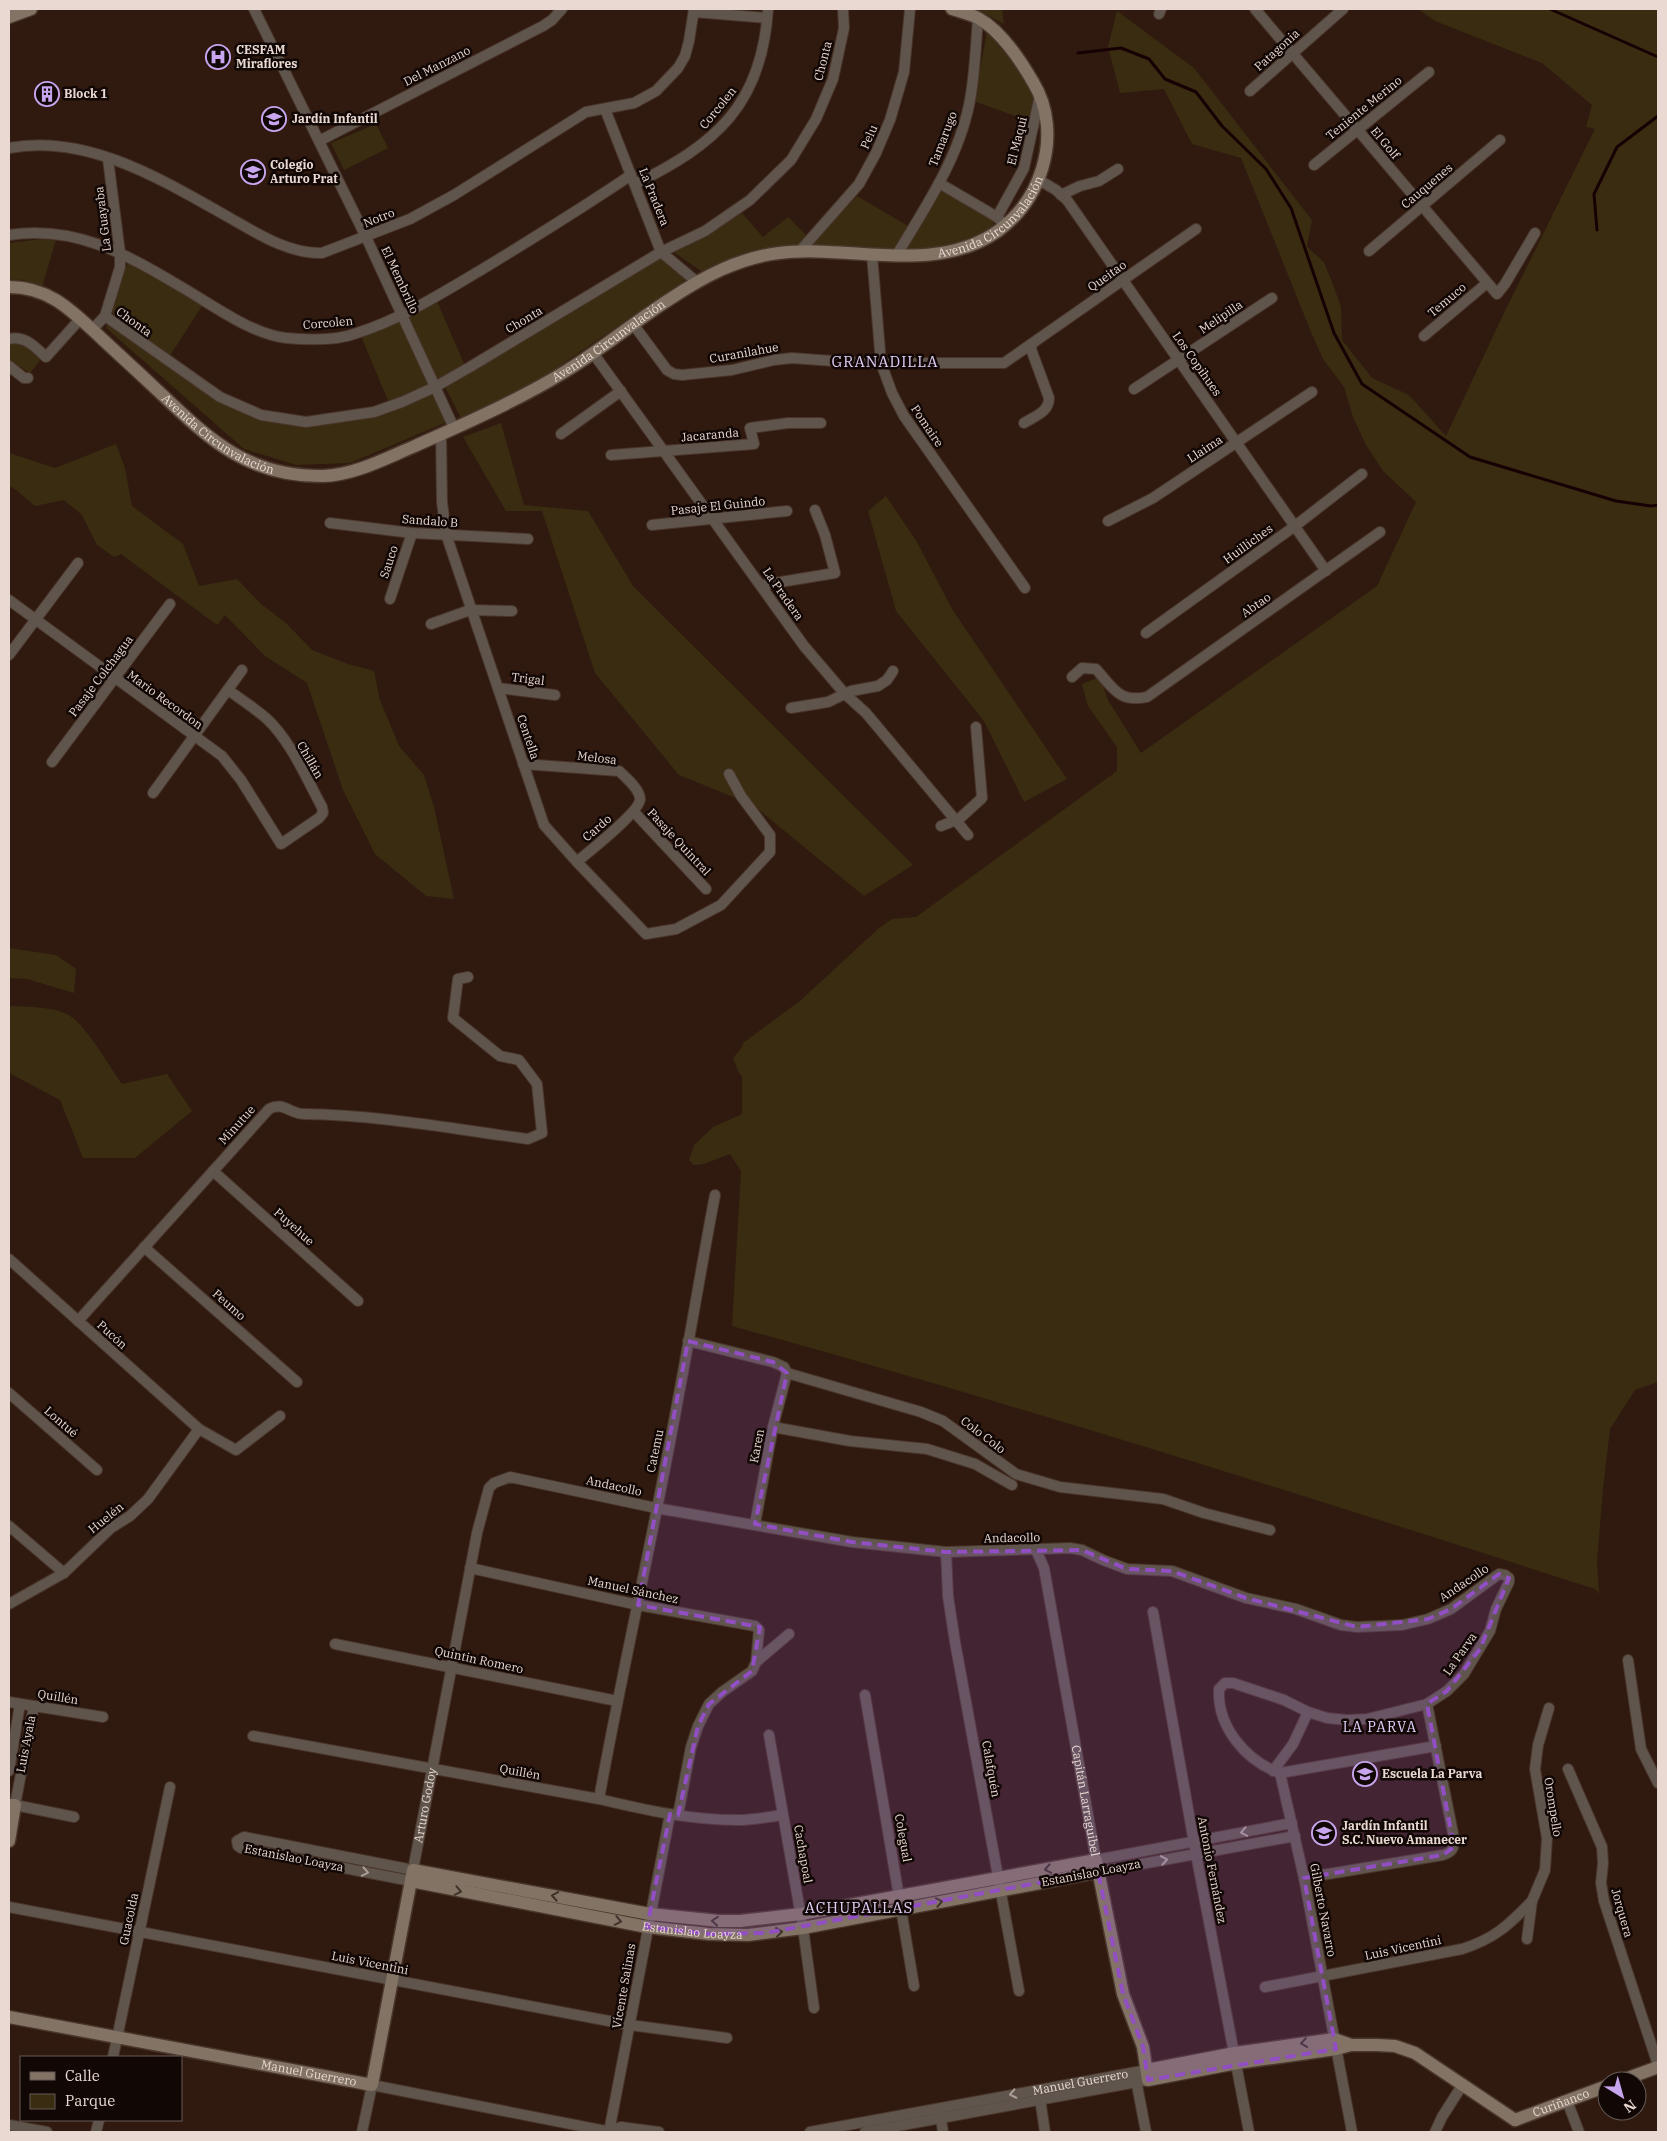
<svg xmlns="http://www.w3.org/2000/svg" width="1667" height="2141" viewBox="0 0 1667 2141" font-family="'IBM Plex Serif',serif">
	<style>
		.green { fill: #392c11 }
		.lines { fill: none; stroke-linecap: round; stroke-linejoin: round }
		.stream { stroke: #170004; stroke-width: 3 }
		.street-casing { stroke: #4a352a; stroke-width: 12 }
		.secondary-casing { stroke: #4a352a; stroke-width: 15 }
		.street { stroke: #5f554d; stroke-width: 10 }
		.secondary { stroke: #827365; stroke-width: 12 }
		.oneway { stroke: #ab9e96 }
		.oneway2 { stroke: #3e322b }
		.marked { fill: #914fc3; fill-opacity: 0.2; stroke: #914fc3; stroke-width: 4; stroke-dasharray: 10 6; stroke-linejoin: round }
		.labels { text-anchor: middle; stroke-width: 5; stroke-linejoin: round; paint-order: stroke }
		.poi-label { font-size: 12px; font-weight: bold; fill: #e9d9d2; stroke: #110704; text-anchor: start }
		.street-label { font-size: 12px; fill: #e9d9d2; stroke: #110704 }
		.neighbourhood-label { font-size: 14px; letter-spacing: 1px; fill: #e0cef8; stroke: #110704 }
		.quarter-label { font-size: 15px; letter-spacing: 1px; fill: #e0cef8; stroke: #110704 }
	</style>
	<rect width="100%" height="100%" fill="#301a0f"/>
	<path class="green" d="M976,9h26l2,15z
		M1418,9h240v1373l-23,8 -25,39 -7,60 -6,73 2,32 -4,-5c-286,-92 -573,-183 -863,-263l9,-155 -11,-17 -26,10 -11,1 -4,-5 5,-15 19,-18 29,-13v-38l-3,-3 -6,-15 9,-11 1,-4 58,-43 77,-71 14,-10 24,-2 201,-146v-24l-29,-41 -6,-22 18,-7 8,23 33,53 236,-167 39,-84 -33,-31 -17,-26 -13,-28 -9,-30 -21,-28 -12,-27 -70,-174 -49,-14 -28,-55 -44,4 -12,-46 9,-36 77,57 118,152 -5,27 17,15 10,25 7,20 1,33 30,38 37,17 37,41 58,-123 91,-184 -9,-2 6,-22 -50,-42 -107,-42z
		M987,32l32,38 19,30 -6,22 -58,-21z
		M376,124l12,24 -44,22 -13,-27z
		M940,188l54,31 -1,7 -22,14 -39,10 -31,1z
		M857,196l53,31 -14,23 -85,-6z
		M742,213l21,24 25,-20 20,20 -10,9 -39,4 -55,23 -32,-22 33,-15z
		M41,239l15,1 -14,47 -19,-7 -14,-1v-36z
		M665,256l26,20 -155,106 -75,36 -16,-31z
		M128,261l76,42 -35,54 -57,-44z
		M437,301l28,65 -29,16 -30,-68z
		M399,319l30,65 -4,5 -36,14 -28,-67z
		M107,321l112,78 87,25 120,-29h10l11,27 -97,41 -54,2 -52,-16 -138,-121z
		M21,341l20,18 -11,14 -21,-13v-18z
		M501,423l23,82 64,6 45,75 280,279 -49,31 -111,-91 -74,-30 -84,-102 -53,-162h-36l-43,-74z
		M116,444l9,24 7,38 51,38 16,42 38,-7 24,25 25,19 26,27 36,14 26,7 6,29 19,46 25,29 10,32 20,92 -28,-3 -51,-42 -32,-64 -36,-107 -42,-27 -40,-41 -8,10 -96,-71 -7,3 -17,-12 -15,-30 -18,-15 -29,6 -20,-17 -6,-3v-33l46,15z
		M886,496l31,46 35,67 115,170 -43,23 -40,-81 -88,-110 -28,-100z
		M9,948l47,7 20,14 -2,24 -47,-14 -18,-1z
		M9,1006c17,1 50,0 64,12 17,14 36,48 49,66l45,-10 25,37 -57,47h-52l-23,-58 -51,-27z"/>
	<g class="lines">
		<path class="stream" d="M1550,9l108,48
			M1078,53l43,-5 28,11 16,20 31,13 26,34 44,43 25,39 43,125 28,51 108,73 146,44 35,5 7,-1
			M1597,230l-3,-36 23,-47 41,-31"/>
		<defs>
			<g id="street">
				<path d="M254,9l112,228 88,191"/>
				<path d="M1255,9l242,285 8,-10 30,-51"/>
				<path d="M694,12l73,6"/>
				<path d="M1159,14l2,-5"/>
				<path d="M1250,91l93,-82"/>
				<path d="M605,109l56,143 36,30"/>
				<path d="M319,141l224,-115 9,-6 10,-11"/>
				<path d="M9,148c79,-15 155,33 221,70 28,16 59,36 92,35l88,-34 44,-24 132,-83 48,-9 22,-12 22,-23 7,-12 4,-15 5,-32"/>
				<path d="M1314,165l115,-93"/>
				<path d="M1039,180l17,10 11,10 259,371"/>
				<path d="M939,183l58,34"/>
				<path d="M635,184c81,-40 127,-79 133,-175"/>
				<path d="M1061,195l19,-9 19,-5 19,-12"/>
				<path d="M1005,225l-8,-8 27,-49 16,-73"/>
				<path d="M9,235c65,-10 115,18 169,50 32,18 72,49 108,53 22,2 51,3 71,-5 44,-14 85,-40 124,-63 51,-31 101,-62 150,-95"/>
				<path d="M1369,251l131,-111"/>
				<path d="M799,252l60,-68 17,-31 14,-33 14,-48 6,-63"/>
				<path d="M872,255l9,108 11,30 12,23 121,172"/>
				<path d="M896,256c30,-50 66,-102 75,-162 4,-25 5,-51 7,-76"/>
				<path d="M105,316l115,81 41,18 45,7 68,-10 28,-10 33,-15 35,-20 191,-115 44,-21 45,-31 41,-40 25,-41 17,-40 11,-51 -1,-19"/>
				<path d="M633,324l34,46 7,4 8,1 50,-5 42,-10 18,-2 69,5h143l192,-134"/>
				<path d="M92,330l13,-14 15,-49v-14l-12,-94"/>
				<path d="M1424,336l63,-53"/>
				<path d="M9,339c16,-4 26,8 37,18l35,-39"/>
				<path d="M593,353l211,293 41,48 21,19 102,122"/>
				<path d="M9,366l15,12h4"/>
				<path d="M1134,389l138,-91"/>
				<path d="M1024,423c11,-7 25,-11 25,-25l-18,-49 1,-5"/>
				<path d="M441,434l1,68 4,32 98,291 33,37 69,72 30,-5 45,-24 49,-53v-17l-29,-39 -12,-22"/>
				<path d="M561,434l60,-43"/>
				<path d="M611,455l143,-11 -4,-16 38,-5h33"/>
				<path d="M1108,521l45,-23 159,-106"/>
				<path d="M330,523l82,10 116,6"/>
				<path d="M652,525l135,-14"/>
				<path d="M762,585l73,-12 -10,-38 -10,-25"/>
				<path d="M390,599l22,-66"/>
				<path d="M9,600l213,156 19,24 40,64 38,-26 4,-5 -1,-6c-16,-29 -31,-66 -56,-89 -12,-10 -25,-19 -38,-28"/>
				<path d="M431,624l39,-14 42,1"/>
				<path d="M1146,633l149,-107 67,-52"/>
				<path d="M9,655l69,-92"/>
				<path d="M1072,677l10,-9 14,1c17,19 23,34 51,28l233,-165"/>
				<path d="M498,688l57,7"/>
				<path d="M791,708l37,-6 23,-11 27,-5 9,-6 6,-9"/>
				<path d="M52,762l118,-158"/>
				<path d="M523,764l96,7c6,6 21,18 21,28 0,13 -52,53 -63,63"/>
				<path d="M153,793l89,-123"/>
				<path d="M634,812l72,77"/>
				<path d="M941,826l18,-7 23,-21 -6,-71"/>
				<path d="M213,1171l145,130"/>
				<path d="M144,1247l153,135"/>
				<path d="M9,1259l190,170 37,21 44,-34"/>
				<path d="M78,1321l191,-212c14,-8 21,5 35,5 75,1 150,15 224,25l14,-6 -5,-49 -18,-24 -19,-4 -47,-38 5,-39 10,-2"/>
				<path d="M688,1341l85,21 11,5 3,6 134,39 22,9 73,53 44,13 103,12 41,14 66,17"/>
				<path d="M9,1393l88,77"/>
				<path d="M773,1427l77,14 77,8 48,15 37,21"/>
				<path d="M755,1524l18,-97 14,-54"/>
				<path d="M9,1526l55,47"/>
				<path id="s1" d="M1036,1550l8,18 52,292 196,-37"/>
				<path d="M946,1552l2,44 7,46 64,349"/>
				<path d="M470,1568l168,37 117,21 4,4 -3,32 -4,9 -30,21 -13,12 -11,22 -7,21 -13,68"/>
				<path d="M9,1604l55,-31 47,-45 19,-12 18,-17 51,-70"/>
				<path d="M1153,1612l43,242 53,278"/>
				<path d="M335,1644l282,57"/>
				<path d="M1628,1660l13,89 17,34"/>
				<path d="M756,1662l33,-28"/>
				<path d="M865,1695l49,291"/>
				<path d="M9,1702l94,15"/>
				<path d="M34,1706l-19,99 59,12"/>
				<path d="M769,1735l34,193 11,80"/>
				<path d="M253,1736l346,63c46,11 91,21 138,21 15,0 31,-3 46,-5"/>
				<path d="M1568,1769l34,78 1,16 -2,20 3,18 54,164"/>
				<path d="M9,1771l11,-67"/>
				<path d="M1273,1771l20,-27 15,-32"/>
				<path d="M1280,1773l156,-27"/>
				<path d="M599,1799c24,-133 55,-266 79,-400 13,-68 24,-136 37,-204"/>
				<path d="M1098,1872l197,-36"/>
				<path d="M1304,1878l139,-23c10,-3 11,-7 11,-17l-27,-134"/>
				<path id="s2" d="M411,1881l-170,-33 -3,-2 -1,-5 7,-4 169,33 64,-337 12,-45 5,-5 16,-6 146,31 196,34 94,10 124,-4 12,2 21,10 24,9 45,2 74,27 50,11 45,16 16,2 45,-2 26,-6 23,-10 48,-35 6,1 4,3v4l-13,27 -6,22 -26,43 -17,17 -20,13 -60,15 -20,1 -20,-2 -19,-6 -24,-12 -51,-17h-8l-6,6c-2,38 27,72 61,84l24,105 48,254"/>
				<path d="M9,1907l621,118 97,13"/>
				<path d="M1527,1939l5,-38 13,-31 2,-32 -12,-69 3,-24 11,-37"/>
				<path d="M1265,1987l197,-38c32,-10 47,-24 70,-48"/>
				<path d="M113,2057l57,-270"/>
				<path d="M1135,2075l11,57"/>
				<path d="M1039,2092l6,40"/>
				<path d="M1567,2101l12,31"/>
				<path d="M940,2113l3,19"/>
				<path d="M9,2125l38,7"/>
				<path d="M609,2131l12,-4 38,5"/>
				<path d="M96,2132l3,-12"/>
				<path d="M362,2132l10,-47 239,47"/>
				<path d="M609,2132l61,-318"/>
				<path id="s3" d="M810,2132l337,-62"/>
				<path d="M865,2132l283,-52"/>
				<path d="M1435,2132l7,-15 21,-33"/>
			</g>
			<g id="secondary">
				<path d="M9,17l22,-8"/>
				<path id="s4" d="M9,287c40,0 62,23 89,48 19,18 38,35 57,53 52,49 90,89 168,88 32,-1 63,-18 92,-30 51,-23 104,-46 151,-75 36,-22 68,-49 104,-72 33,-22 68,-41 109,-46 71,-9 155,23 219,-22 22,-16 36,-36 44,-62 9,-29 7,-61 -9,-87 -12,-21 -33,-52 -55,-64 -8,-4 -17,-6 -26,-9"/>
				<path d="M9,1805h6l-6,36"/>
				<path id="s5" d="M411,1881l236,46 62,7 39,1 55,-7 295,-56"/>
				<path id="s6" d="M9,2017l363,68 41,-215 237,44 69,7h21l61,-7 295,-54 27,134 20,53 5,33 89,-17 99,-14 15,-4h26l18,1 20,7 100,67"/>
				<path d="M1147,2070l88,-17 99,-14 17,6"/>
				<path d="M1620,2081l38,-14"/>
				<path id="s7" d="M1515,2120l92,-34"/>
			</g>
		</defs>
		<use href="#street" class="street-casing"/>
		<use href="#secondary" class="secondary-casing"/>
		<use href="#street" class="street"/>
		<use href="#secondary" class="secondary"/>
	</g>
	<defs><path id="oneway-chevron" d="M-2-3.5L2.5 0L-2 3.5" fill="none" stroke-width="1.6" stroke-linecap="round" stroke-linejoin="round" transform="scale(1.25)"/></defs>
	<g class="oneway">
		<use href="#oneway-chevron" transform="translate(1244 1832) rotate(169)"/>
		<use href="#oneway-chevron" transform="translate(1164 1860) rotate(-10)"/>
		<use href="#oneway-chevron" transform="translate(365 1872) rotate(11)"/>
		<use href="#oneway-chevron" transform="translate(1013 2094) rotate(168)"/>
	</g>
	<g class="oneway2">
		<use href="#oneway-chevron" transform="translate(1048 1869) rotate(170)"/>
		<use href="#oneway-chevron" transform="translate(458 1891) rotate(11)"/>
		<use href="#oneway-chevron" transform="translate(555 1896) rotate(-170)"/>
		<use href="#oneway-chevron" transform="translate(939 1902) rotate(-11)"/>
		<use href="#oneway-chevron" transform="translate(618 1921) rotate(11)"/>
		<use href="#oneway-chevron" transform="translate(715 1921) rotate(-175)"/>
		<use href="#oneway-chevron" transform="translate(779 1932) rotate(-7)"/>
		<use href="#oneway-chevron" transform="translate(1304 2043) rotate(172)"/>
	</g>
	<path class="marked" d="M688,1341l85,21 14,11 -32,151 97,18 94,10 136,-2 45,19 45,2 74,27 111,29 71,-8 23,-10 48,-35 10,4 -29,71 -33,42 -20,13 27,143 -11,8 -139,23 32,171 -188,31 -5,-33 -20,-53 -25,-122 -332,61 -57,1 -62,-7 23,-113 8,1 20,-89 11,-22 43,-33 8,-44 -122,-22z"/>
	<defs>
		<symbol id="hospital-ring" viewBox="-11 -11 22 22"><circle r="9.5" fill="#110704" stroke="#c7a6ef" stroke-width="1.5"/><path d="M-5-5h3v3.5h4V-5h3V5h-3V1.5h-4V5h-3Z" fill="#c7a6ef"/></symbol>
		<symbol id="building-ring" viewBox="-11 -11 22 22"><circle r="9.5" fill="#110704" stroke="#c7a6ef" stroke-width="1.5"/><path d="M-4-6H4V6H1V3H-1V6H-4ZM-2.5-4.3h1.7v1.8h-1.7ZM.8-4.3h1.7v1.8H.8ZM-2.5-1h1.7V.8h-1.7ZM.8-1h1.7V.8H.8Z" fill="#c7a6ef"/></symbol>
		<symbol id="school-ring" viewBox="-11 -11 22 22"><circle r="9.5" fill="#110704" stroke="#c7a6ef" stroke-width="1.5"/><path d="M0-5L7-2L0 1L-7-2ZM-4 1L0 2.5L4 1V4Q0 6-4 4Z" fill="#c7a6ef"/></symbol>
	</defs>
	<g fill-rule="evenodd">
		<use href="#hospital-ring" x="204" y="43" width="28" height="28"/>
		<use href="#building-ring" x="33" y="80" width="28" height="28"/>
		<use href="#school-ring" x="260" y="105" width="28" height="28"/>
		<use href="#school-ring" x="239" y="158" width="28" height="28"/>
		<use href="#school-ring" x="1351" y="1760" width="28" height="28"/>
		<use href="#school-ring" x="1310" y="1819" width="28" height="28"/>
	</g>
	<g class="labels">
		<g class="poi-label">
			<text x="236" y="54">CESFAM<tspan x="236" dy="14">Miraflores</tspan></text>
			<text x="64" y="98">Block 1</text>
			<text x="292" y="123">Jardín Infantil</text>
			<text x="270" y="169">Colegio<tspan x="270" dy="14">Arturo Prat</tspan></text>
			<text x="1382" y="1778">Escuela La Parva</text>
			<text x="1342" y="1830">Jardín Infantil<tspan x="1342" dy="14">S.C. Nuevo Amanecer</tspan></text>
		</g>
		<g class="street-label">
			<text transform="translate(1277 50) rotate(-42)" y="4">Patagonia</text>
			<text transform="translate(823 61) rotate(-76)" y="4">Chonta</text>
			<text transform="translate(437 66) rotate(-27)" y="4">Del Manzano</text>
			<text transform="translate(718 108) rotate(-51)" y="4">Corcolen</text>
			<text transform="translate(1364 108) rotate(-39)" y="4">Teniente Merino</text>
			<text transform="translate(869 137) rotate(-66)" y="4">Pelu</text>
			<text transform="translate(943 139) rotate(-69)" y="4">Tamarugo</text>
			<text transform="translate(1017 141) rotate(-76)" y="4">El Maqui</text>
			<text transform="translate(1385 143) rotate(50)" y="4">El Golf</text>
			<text transform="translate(1427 186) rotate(-40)" y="4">Cauquenes</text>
			<text transform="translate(654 197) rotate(68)" y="4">La Pradera</text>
			<text dy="4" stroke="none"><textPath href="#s4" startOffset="1116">Avenida Circunvalación</textPath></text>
			<text transform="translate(379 218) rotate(-22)" y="4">Notro</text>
			<text transform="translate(103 219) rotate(-97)" y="4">La Guayaba</text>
			<text transform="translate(1107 276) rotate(-35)" y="4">Queitao</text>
			<text transform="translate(400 280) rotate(65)" y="4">El Membrillo</text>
			<text transform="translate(1447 300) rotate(-40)" y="4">Temuco</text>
			<text transform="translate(1221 317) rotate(-34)" y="4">Melipilla</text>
			<text transform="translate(524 320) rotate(-31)" y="4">Chonta</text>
			<text transform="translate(134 322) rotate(36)" y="4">Chonta</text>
			<text transform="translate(328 323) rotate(-5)" y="4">Corcolen</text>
			<text dy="4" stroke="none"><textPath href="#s4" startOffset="696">Avenida Circunvalación</textPath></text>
			<text transform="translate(744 353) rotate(-10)" y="4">Curanilahue</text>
			<text transform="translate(1197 364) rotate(55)" y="4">Los Copihues</text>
			<text transform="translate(927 426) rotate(56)" y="4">Pomaire</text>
			<text dy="4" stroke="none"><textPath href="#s4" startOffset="261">Avenida Circunvalación</textPath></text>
			<text transform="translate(710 435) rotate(-5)" y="4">Jacaranda</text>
			<text transform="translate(1205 449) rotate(-33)" y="4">Llaima</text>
			<text transform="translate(718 506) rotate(-6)" y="4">Pasaje El Guindo</text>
			<text transform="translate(430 521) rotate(4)" y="4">Sandalo B</text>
			<text transform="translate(1248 544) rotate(-36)" y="4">Huilliches</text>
			<text transform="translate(389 562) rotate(-72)" y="4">Sauco</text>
			<text transform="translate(783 594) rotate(55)" y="4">La Pradera</text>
			<text transform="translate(1256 605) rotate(-35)" y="4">Abtao</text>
			<text transform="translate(101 676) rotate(-53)" y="4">Pasaje Colchagua</text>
			<text transform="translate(528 679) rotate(7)" y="4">Trigal</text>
			<text transform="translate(165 700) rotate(36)" y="4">Mario Recordon</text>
			<text transform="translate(528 737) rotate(71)" y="4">Centella</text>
			<text transform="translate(597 758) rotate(7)" y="4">Melosa</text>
			<text transform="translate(310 760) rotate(60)" y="4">Chillán</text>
			<text transform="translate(597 828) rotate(-41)" y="4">Cardo</text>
			<text transform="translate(679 842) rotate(47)" y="4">Pasaje Quintral</text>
			<text transform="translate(237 1125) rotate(-48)" y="4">Minutue</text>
			<text transform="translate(294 1227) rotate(42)" y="4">Puyehue</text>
			<text transform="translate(229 1305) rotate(42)" y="4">Peumo</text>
			<text transform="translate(112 1335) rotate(42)" y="4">Pucón</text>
			<text transform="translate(61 1422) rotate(41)" y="4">Lontué</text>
			<text transform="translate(983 1435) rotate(37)" y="4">Colo Colo</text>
			<text transform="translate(757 1446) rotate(-79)" y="4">Karen</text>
			<text transform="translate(655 1451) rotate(-78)" y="4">Catemu</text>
			<text transform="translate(614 1486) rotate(12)" y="4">Andacollo</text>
			<text transform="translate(106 1518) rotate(-39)" y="4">Huelén</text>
			<text transform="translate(1012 1538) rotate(-1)" y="4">Andacollo</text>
			<text transform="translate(1464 1583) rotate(-34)" y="4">Andacollo</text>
			<text transform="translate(633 1590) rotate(12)" y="4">Manuel Sánchez</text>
			<text transform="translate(1460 1654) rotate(-55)" y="4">La Parva</text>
			<text transform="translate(479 1660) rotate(12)" y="4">Quintin Romero</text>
			<text transform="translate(58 1697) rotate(9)" y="4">Quillén</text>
			<text transform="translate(26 1744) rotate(-79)" y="4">Luis Ayala</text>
			<text transform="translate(991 1769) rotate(80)" y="4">Calafquén</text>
			<text transform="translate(520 1772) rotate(10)" y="4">Quillén</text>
			<text dy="4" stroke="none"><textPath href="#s1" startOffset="256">Capitán Larraguibel</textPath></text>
			<text dy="4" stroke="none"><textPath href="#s2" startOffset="428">Arturo Godoy</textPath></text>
			<text transform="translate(1553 1807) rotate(81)" y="4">Orompello</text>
			<text transform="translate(903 1838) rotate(80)" y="4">Colegual</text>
			<text transform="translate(803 1854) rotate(80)" y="4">Cachapoal</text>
			<text transform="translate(294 1858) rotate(11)" y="4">Estanislao Loayza</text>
			<text transform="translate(1212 1870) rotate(79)" y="4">Antonio Fernández</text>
			<text transform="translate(1091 1873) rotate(-11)" y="4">Estanislao Loayza</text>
			<text transform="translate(1323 1910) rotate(79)" y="4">Gilberto Navarro</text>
			<text transform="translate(1622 1913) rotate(74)" y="4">Jorquera</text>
			<text transform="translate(129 1919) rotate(-78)" y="4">Guacolda</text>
			<text dy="4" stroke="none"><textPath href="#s5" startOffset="286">Estanislao Loayza</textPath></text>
			<text transform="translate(1403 1948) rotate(-12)" y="4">Luis Vicentini</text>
			<text transform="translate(370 1963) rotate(11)" y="4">Luis Vicentini</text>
			<text transform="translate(624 1986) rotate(-80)" y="4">Vicente Salinas</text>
			<text dy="4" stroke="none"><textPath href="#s6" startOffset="305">Manuel Guerrero</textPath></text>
			<text dy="4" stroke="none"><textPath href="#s3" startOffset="275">Manuel Guerrero</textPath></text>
			<text dy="4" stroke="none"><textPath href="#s7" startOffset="49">Curiñanco</textPath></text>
		</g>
		<g class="neighbourhood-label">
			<text x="1380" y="1732">LA PARVA</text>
		</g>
		<g class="quarter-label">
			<text x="885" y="367">GRANADILLA</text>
			<text x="859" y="1913">ACHUPALLAS</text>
		</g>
	</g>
	<rect width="1667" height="2141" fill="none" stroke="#e9d9d2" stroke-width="20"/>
	<rect x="20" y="2056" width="162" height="65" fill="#110704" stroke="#675b56"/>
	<rect x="30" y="2072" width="25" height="8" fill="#827365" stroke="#675b56"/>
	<text x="65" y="2081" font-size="15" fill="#e9d9d2">Calle</text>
	<rect x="30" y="2094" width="25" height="15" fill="#392c11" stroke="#675b56"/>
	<text x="65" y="2106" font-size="15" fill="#e9d9d2">Parque</text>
	<g transform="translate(1622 2096) rotate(143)"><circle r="24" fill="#110704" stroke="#675b56"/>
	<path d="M0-4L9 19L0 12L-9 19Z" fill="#c7a6ef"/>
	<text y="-8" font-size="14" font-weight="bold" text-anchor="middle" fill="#e9d9d2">N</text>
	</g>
</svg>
